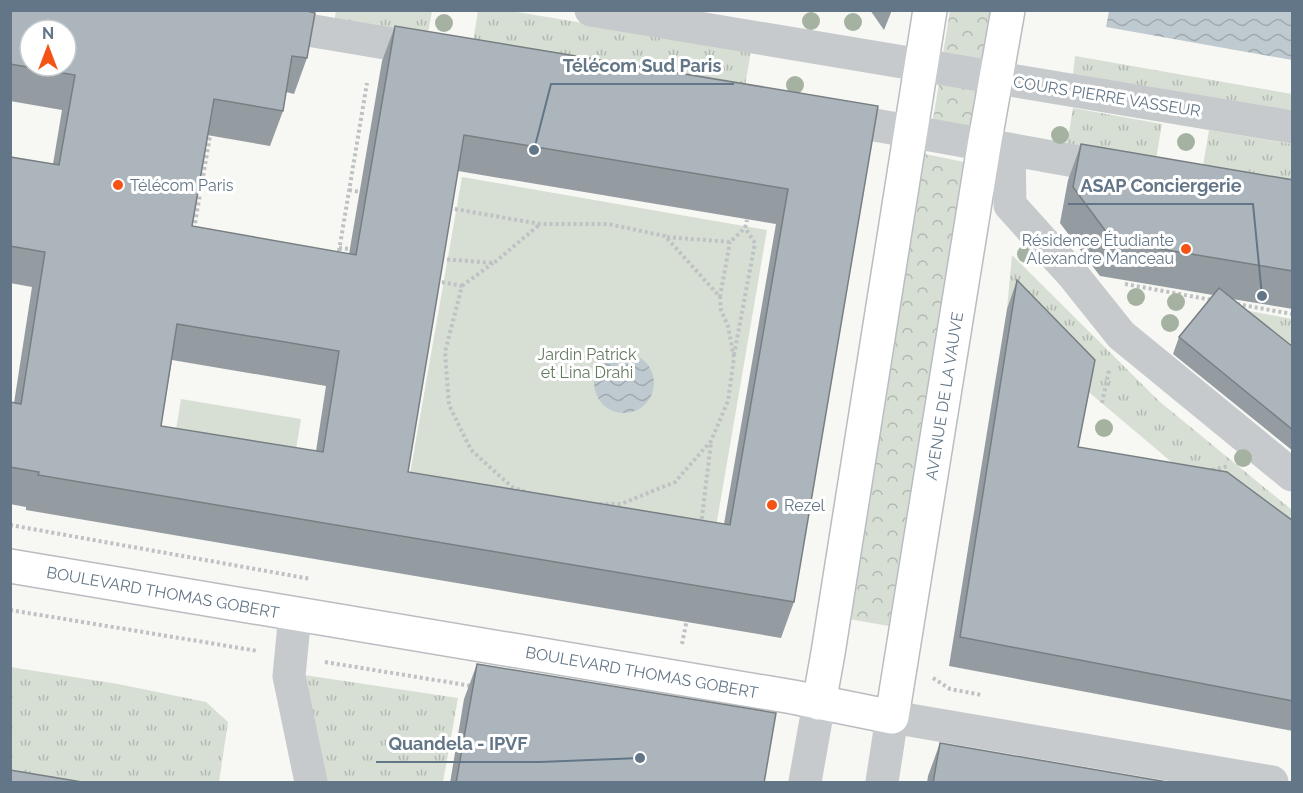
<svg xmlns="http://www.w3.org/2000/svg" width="1303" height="793" viewBox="0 0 1303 793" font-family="Raleway,sans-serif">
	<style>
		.grass { fill: url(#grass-tufts) }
		.forest { fill: url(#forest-crowns) }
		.green { fill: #d7dfd4 }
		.water { fill: url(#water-waves) }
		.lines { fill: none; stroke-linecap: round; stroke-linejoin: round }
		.major-casing { stroke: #b9bdc1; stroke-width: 36 }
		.path { stroke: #bfc2c4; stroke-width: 4; stroke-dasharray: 3 3; stroke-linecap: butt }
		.minor { stroke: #c6cacd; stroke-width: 33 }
		.major { stroke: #fff; stroke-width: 33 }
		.tree { fill: #a6b2a1 }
		.wall { fill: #949ca1; fill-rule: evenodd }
		.building { fill: #acb5bb; stroke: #787f83; stroke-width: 1.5; fill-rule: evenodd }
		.poi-dot { fill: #f55315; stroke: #fff; stroke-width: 2 }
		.labels { text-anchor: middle; stroke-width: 6; stroke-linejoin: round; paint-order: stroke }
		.street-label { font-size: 16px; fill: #637687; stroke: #fff }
		.poi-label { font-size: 16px; fill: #637687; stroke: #fff; text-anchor: start }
		.park-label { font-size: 16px; fill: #63795e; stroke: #fff }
		.leader { fill: none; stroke: #637687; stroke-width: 2 }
		.callout-dot { fill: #637687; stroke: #fff; stroke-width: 2 }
		.callout-label { font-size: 18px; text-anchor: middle; font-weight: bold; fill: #637687; stroke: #fff; stroke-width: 6; stroke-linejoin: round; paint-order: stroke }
	</style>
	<defs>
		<pattern id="grass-tufts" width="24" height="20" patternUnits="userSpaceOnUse" patternTransform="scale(1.5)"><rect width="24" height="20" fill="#d7dfd4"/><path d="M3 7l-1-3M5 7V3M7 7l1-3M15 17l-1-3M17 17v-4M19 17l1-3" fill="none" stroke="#b2b9b2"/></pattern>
		<pattern id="forest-crowns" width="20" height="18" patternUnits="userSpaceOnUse" patternTransform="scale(1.5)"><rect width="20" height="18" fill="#d7dfd4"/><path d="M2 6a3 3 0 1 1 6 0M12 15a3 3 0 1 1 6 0" fill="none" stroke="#b2b9b2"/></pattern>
		<pattern id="water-waves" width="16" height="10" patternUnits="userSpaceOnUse" patternTransform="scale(1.5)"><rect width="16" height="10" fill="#bfcad0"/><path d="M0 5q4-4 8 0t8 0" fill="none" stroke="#9fa9ae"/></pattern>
	</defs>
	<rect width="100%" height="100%" fill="#f7f7f3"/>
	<path class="grass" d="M505,10l246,41 -7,41 -272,-44 6,-37z
		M336,11h96l-5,28 -93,-16z
		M1075,56l217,38v18l-219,-37z
		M1073,108l89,16 -6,35 -89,-15z
		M1209,130l83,14v37l-89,-15z
		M1012,255l148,147 132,108v47l-104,-81 -104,-88 -77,-79z
		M1213,304l79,15v49z
		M10,667l108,17 88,18 22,20 -9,60h-208z
		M304,675l154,23 -15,84h-119z"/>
	<path class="forest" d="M950,11h47l-8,49 -46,-7z
		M939,83l44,8 -6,41 -45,-7z
		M925,154l44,9 -75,464 -45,-8z"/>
	<path class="green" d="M462,177l305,53 -55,320 -306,-53z
		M181,399l120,20 -10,61 -120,-19z"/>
	<path class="water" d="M1109,11h183v49l-186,-33z
		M594 383a30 30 0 1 1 60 0a30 30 0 1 1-60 0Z"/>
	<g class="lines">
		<defs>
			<path id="major" d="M10,566l783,131 99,20 92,-571 24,-136
				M819,703l9,-50 102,-643"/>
		</defs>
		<use href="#major" class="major-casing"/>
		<path class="path" d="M349,190l11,2
			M449,208l91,16h68l57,12 55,61 1,13 7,16 6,32 -6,43 -17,40 -36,41 -54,22h-23
			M194,229l16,-93
			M667,237l63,5 15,-14 2,-8
			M339,248l11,1
			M338,257l29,-174
			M441,259l53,4 45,-38
			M436,281l26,5 -17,66 4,53 22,45 41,37 17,6
			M1125,284l87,16
			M462,286l31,-23
			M720,297l10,-55
			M1237,304l55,10
			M734,355l21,-112 -10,-15
			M1102,403l7,-33
			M1212,470l16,-4
			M10,525l301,54
			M701,525l10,-82
			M10,610l248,41
			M682,644l5,-25
			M325,662l147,24
			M933,678l17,11 32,6"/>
		<path class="minor" d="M188,10l245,41
			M591,10l701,117
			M830,117l289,52
			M1009,150l1,55 63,70 48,60 171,140
			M295,614l-6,62 22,106
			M805,782l14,-79
			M882,782l10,-65 380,65"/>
		<use href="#major" class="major"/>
	</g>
	<g class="tree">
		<circle cx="811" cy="21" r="9"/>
		<circle cx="853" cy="22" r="9"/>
		<circle cx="444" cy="23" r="9"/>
		<circle cx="795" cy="85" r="9"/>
		<circle cx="1060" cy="135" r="9"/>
		<circle cx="1186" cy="142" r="9"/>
		<circle cx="1026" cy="254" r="9"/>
		<circle cx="1136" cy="297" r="9"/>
		<circle cx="1176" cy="302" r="9"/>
		<circle cx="1170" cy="323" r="9"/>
		<circle cx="1104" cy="428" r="9"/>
		<circle cx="1243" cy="458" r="9"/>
	</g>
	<path class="wall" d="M10,10l297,48 -13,36 -8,-2 -3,19 -13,35 -63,-11 -15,91 157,28 33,-193 13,-35 483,80 -84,496 -13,36 -755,-128v-3l-16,-3v-102l4,1 18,-116 -22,-4v-126l43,7 9,-54 -52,-9zM458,171l318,53 -52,300 -316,-52zM172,360l154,26 -10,65 -155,-25z
		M870,10h22l-8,20z
		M1081,144l212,36v129l-61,-10 61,48v104l-120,-97 6,-17 34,-42 -113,-19 -40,-53 8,-43z
		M1017,280l61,167 215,74v210l-344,-65 58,-357z
		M477,664l287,119h-314l14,-84z
		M940,743l233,40h-246l1,-7z"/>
	<path class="building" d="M10,10h293l12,3 -8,45 -15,-2 -9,55 -69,-12 -22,127 164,29 39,-229 483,80 -84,496 -756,-127 1,-3 -29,-5v-65l11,2 24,-152 -35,-6v-89l49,8 16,-90 -65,-11zM30,30h36v36h-36zM464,135l324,54 -58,336 -322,-53zM177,324l162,27 -16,101 -162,-26z
		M1081,144l212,36v91l-180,-30 -40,-54z
		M1017,280l78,80 -17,87 149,25 66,49v180l-333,-64z
		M1219,288l74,59v83l-114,-93z
		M477,664l299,49 -12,70h-308z
		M940,743l233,40h-240z
		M10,770l78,13h-78z"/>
	<g class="poi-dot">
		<circle cx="118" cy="185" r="6"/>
		<circle cx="1186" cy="249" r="6"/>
		<circle cx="772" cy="505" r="6"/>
	</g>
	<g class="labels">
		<g class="street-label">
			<text transform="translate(1107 96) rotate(9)" y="6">COURS PIERRE VASSEUR</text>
			<text transform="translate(944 396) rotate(-81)" y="6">AVENUE DE LA VAUVE</text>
			<text transform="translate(163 592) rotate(10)" y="6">BOULEVARD THOMAS GOBERT</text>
			<text transform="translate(642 672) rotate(10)" y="6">BOULEVARD THOMAS GOBERT</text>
		</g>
		<g class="poi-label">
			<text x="130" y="191">Télécom Paris</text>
			<text x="1174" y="246" text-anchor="end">Résidence Étudiante<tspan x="1174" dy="18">Alexandre Manceau</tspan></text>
			<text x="784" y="511">Rezel</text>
		</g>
		<g class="park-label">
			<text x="587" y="360">Jardin Patrick<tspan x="587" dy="18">et Lina Drahi</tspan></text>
		</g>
	</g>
	<path class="leader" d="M534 150L551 84H734M1262 296L1253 204H1068M640 758L540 762H376"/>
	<g class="callout-dot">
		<circle cx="534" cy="150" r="6"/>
		<circle cx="1262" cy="296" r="6"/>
		<circle cx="640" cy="758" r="6"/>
	</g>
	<g class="callout-label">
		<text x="642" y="72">Télécom Sud Paris</text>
		<text x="1161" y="192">ASAP Conciergerie</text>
		<text x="458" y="750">Quandela - IPVF</text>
	</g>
	<rect width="1303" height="793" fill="none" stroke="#637687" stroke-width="24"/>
	<g transform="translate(48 48)"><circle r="28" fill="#ffffff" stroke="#c1c8cf" stroke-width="1.5"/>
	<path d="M0-4.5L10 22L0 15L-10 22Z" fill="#f55315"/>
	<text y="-9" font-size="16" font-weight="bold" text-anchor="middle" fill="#637687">N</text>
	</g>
</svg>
